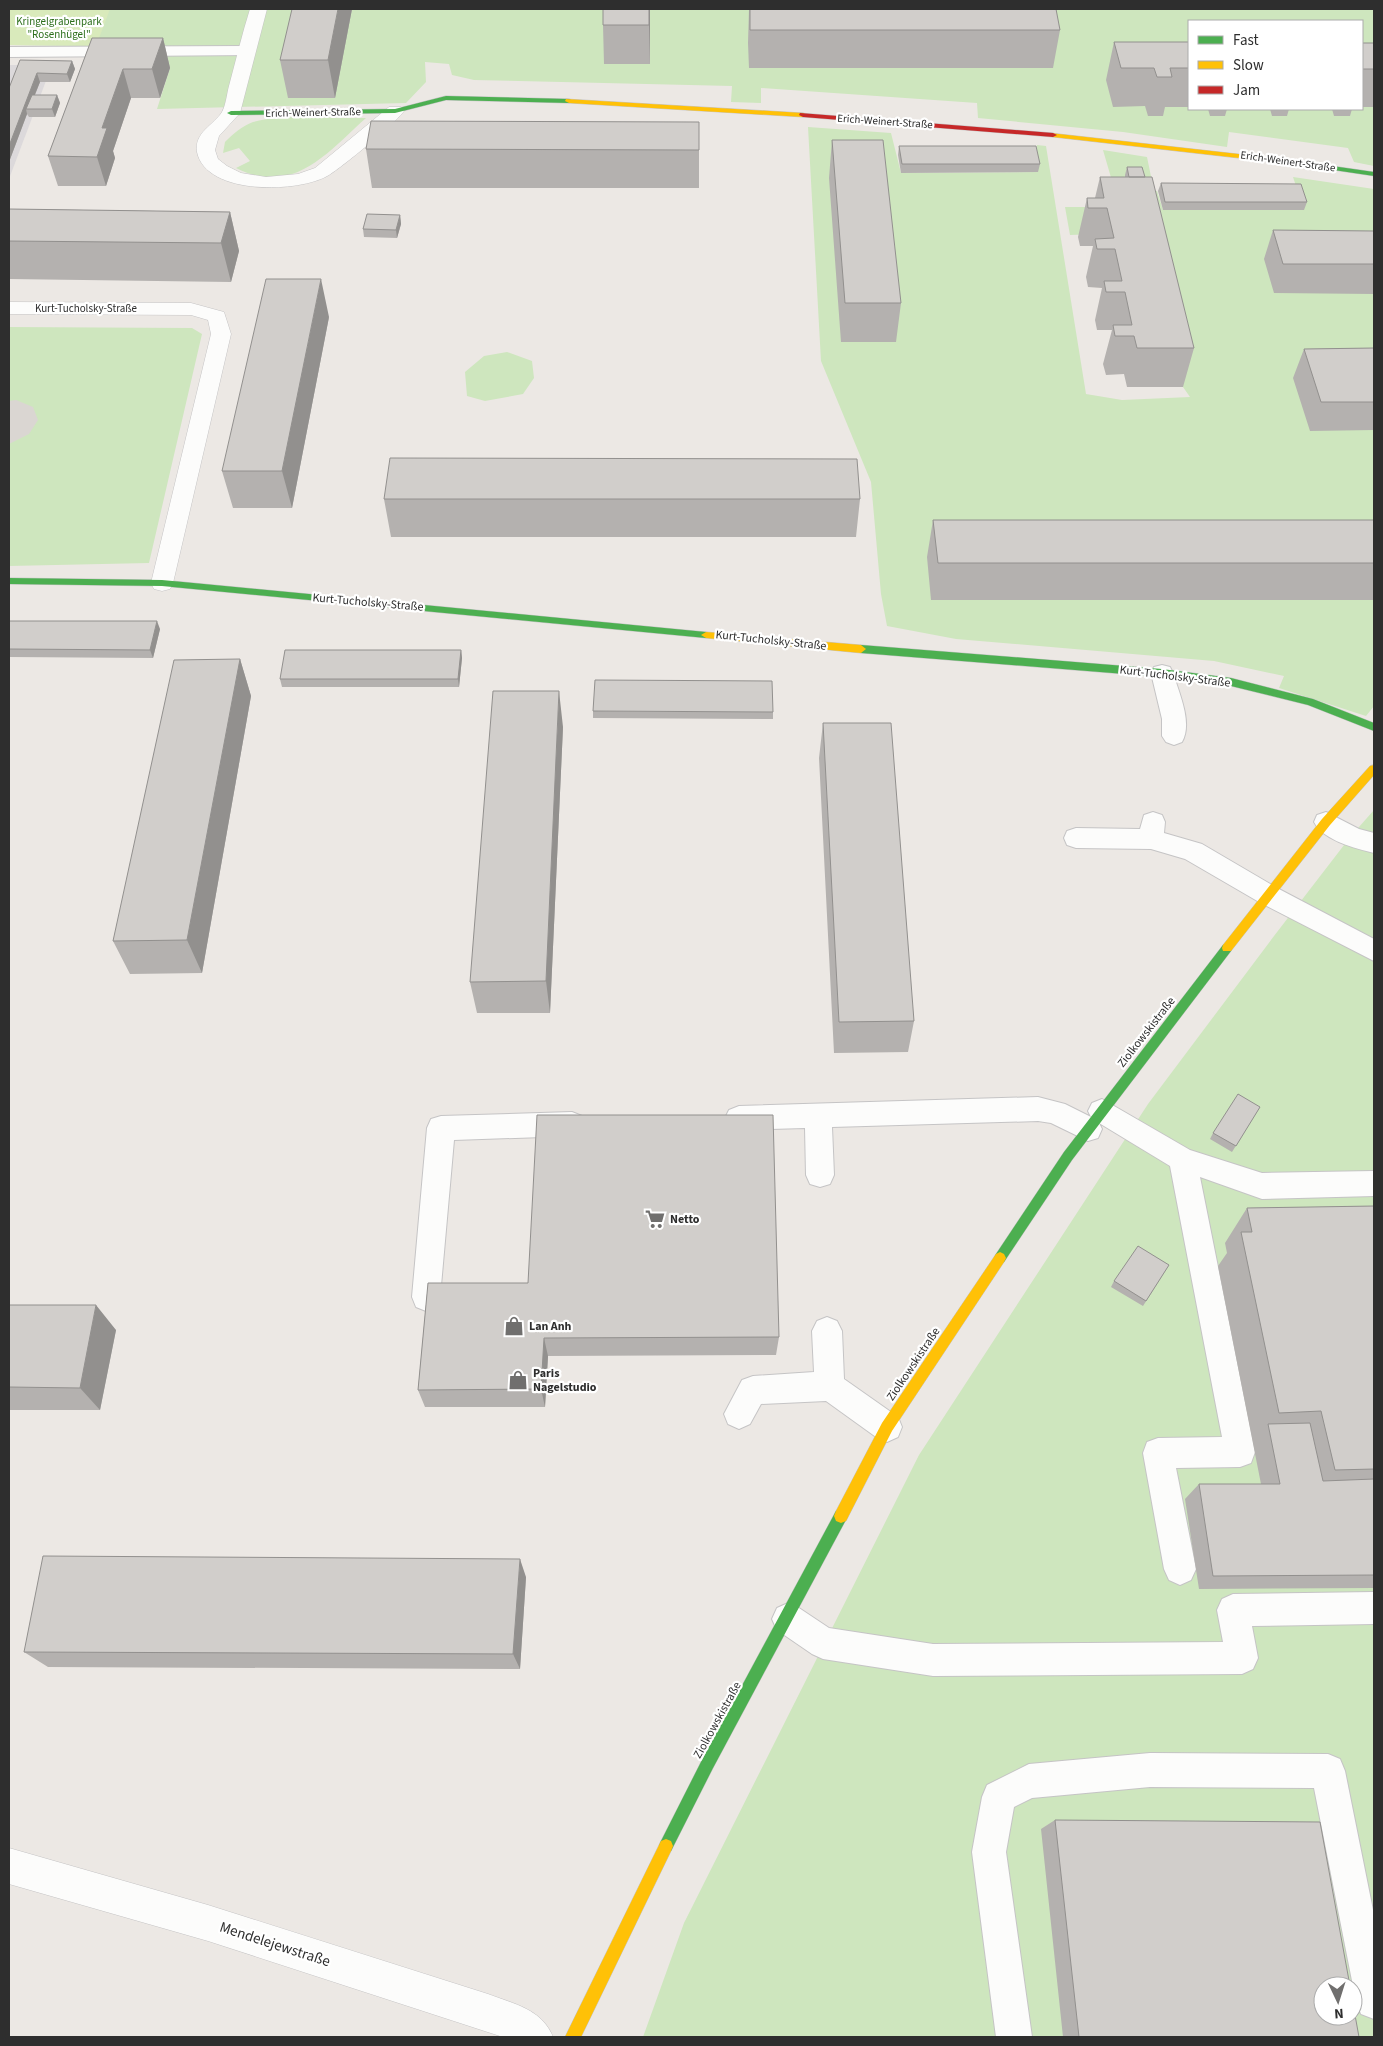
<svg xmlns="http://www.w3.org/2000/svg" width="1383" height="2046" viewBox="0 0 1383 2046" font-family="'Source Sans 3',sans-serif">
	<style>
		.industrial { fill: #dcd9db }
		.green { fill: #cee6be; fill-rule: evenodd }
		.pitch { fill: #d9eabb }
		.plaza { fill: #dad6d2 }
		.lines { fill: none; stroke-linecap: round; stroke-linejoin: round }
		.lane-casing { stroke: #c5c4c5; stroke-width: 2 }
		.street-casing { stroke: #c5c4c5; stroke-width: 1 }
		.fast-casing { stroke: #c5c4c5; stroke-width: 1 }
		.slow-casing { stroke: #c5c4c5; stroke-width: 1 }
		.jam-casing { stroke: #c5c4c5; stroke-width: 1 }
		.lane { fill: #fcfcfb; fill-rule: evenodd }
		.street { fill: #fcfcfb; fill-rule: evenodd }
		.fast { fill: #4caf50; fill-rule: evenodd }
		.slow { fill: #ffc107; fill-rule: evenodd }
		.jam { fill: #c62828; fill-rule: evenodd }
		.wall { fill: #b4b1af }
		.shaded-wall { fill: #92908e }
		.building { fill: #d1cecb; stroke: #92908e }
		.labels { text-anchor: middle; stroke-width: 4.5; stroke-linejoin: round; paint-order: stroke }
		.far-park-label { font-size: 11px; fill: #2c6e1b; stroke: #fff }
		.far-street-label { font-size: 11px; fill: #2e2e2e; stroke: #fff }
		.street-label { font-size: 12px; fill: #2e2e2e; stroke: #fff }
		.poi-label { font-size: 12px; font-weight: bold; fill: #2e2e2e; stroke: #fff; text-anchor: start }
		.near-street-label { font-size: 15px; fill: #2e2e2e; stroke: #fff }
	</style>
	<rect width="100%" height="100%" fill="#ece8e4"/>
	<path class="industrial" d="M9,65h43l-43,114z"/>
	<path class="green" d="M9,9h1365v157l-20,-4 -6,-14 -119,-16 -2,15 -104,-15 -145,-14 -1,-15 -216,-15v15l-30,-1 1,-16 -258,-6 -22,-5 -3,-11 -24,-2 1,20 -20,21 -249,6 13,-41 -74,-22 -87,-1zM1189,21h173v88h-173z
		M366,118c-39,35 -73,79 -130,50l14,-7 -11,-13 -16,5 2,-11c8,-8 17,-16 28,-20 30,-9 81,-3 113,-4z
		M808,127l83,6 10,40 137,-1 -4,-18 3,-9 9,1 40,248 36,6 68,-3 -7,-10 -41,-171 -47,18 -25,1 -5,-28h82l-22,-32 1,6h-14l-9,-31 44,7 7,34h3l6,19h141l-11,-33 81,12v517l-8,10 -87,-28 5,-12 -70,-15 -258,-22 -69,-13 -6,-32 -10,-112 -50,-121z
		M9,327l183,1 10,6 -53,229 -140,3z
		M507,352l25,9 2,17 -11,16 -38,7 -18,-5 -2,-24 19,-16z
		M1374,810v1227h-731l41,-114 235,-468 229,-351 126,-168 77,-100zM1323,1986h30v30h-30z"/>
	<path class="pitch" d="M9,9h101l-14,37 -87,-1z"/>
	<path class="plaza" d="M16,400l17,7 5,13 -9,14 -20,10v-43z"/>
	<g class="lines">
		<defs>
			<path id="lane" d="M246,46l6,1 2,4 -2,4 -243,2v-10z
				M1162,665l8,2 3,6c6,20 20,50 9,69l-8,3 -8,-3 -4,-6v-17l-11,-46 3,-6z
				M1153,812l9,3 3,7 -1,11 38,11 75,44 97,51v22l-115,-59 -74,-43 -34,-10 -75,-1 -9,-3 -3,-7 3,-7 9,-3 64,1 4,-14z
				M1326,812l33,17 15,4v20c-19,-5 -50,-12 -60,-31l3,-7z
				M1038,1097l27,7 26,13 -3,-6 4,-8 10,-4 88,51 72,23 112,-2v25l-112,3 -62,-22 55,275 -4,11 -11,4 -64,1 20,101 -5,11 -11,5 -11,-5 -5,-11 -21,-116 4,-11 11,-4 64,-1 -52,-271 -71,-43 3,6 -4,9 -10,3 -37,-18 -13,-2 -206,6 2,48 -4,9 -10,3 -10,-3 -4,-9 -1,-47 -66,2 -10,-4 -4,-8 4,-8 10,-4z
				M572,1112l10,4 4,8 -4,8 -10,4 -118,4 -14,157 -4,10 -10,4 -10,-4 -4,-10 15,-169 4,-9 10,-3z
				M827,1317l10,4 5,10 2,48 54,38 4,10 -4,10 -11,5 -11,-5 -50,-36 -65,3 -11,20 -11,5 -11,-5 -4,-10 18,-34 11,-4 61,-4 -2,-41 5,-10z
				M1374,1592v32l-122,2 6,32 -5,11 -11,5 -309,2 -110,-17 -11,-5 -35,-24 -5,-11 5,-11 11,-5 11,5 30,20 104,16 290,-2 -6,-32 5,-11 11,-5z
				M1150,1753l178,1 12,5 5,12 29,144v104l-13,-5 -5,-13 -42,-213 -164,-1 -118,11 -18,9 -8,45 26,185h-36l-24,-185 10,-55 5,-12 42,-21z"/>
			<path id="street" d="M250,9h17l-27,104 -21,23 -4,14 3,9 9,7 14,7 25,4 32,-3 17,-6 74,-61h12l3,4c-8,12 -62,56 -75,64 -29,18 -123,21 -132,-23 -3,-20 17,-27 25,-40 4,-7 5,-19 7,-26 7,-26 13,-52 21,-77z
				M9,302l182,1 33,9 7,22 -58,249 -3,6 -8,2 -8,-2 -3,-6 60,-249 -3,-14 -17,-5 -182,-1z
				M9,1848l199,57 280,89c26,10 54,15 65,43h-50l-295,-96 -199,-57z"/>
			<path id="fast" d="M446,96l123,3 4,2 -4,2 -123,-3 -51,13 -164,2 -4,-2 4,-2 164,-2z
				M1297,161l77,11v4l-74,-11 -4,-2z
				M9,578l153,2 544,52 5,3 -5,3 -544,-52 -153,-2z
				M861,645l301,24 69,9 82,21 61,24v8l-66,-26 -77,-19 -69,-9 -301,-24 -5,-4z
				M1227,943l4,2 1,3 -1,3 -159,209 -68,102 -4,2 -4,-2 -2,-4 2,-4 68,-102 159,-207z
				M841,1509l5,2 2,5 -135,252 -42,83 -5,2 -5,-2 -2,-5 2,-5 42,-83 133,-247z"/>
			<path id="slow" d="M566,99l237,14 4,2 -4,2 -234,-14 -4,-2z
				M1050,133l250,28 4,2 -4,2 -247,-28 -4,-2z
				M706,632l155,13 5,4 -5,4 -155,-15 -5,-3z
				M1374,765v10l-44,50 -99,126h-8l-1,-3 1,-3 99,-126 48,-53z
				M1000,1252l4,2 2,4 -2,4 -112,169 -46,90 -5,2 -5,-2 -2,-5 2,-5 46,-88 114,-169z
				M666,1839l5,2 2,5 -2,5 -90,186h-16l96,-196z"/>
			<path id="jam" d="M800,113l253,20 4,2 -4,2 -250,-20 -4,-2z"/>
		</defs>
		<use href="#lane" class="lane-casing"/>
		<use href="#street" class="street-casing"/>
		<use href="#fast" class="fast-casing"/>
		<use href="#slow" class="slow-casing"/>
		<use href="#jam" class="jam-casing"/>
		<use href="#lane" class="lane"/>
		<use href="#street" class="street"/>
		<use href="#fast" class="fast"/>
		<use href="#slow" class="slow"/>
		<use href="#jam" class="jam"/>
	</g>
	<path class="wall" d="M352,9l-17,89h-47l-8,-38z
		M603,9h47v55h-46l-1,-39z
		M749,9l311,21 -7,38h-304l-1,-25z
		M92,38h71l7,30 -10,30h-29l-18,53 2,7 -9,28h-48l-10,-30z
		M1114,42h75v65h-24l-2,9h-15l-3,-10 -32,1 -7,-27z
		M1362,43h12v64h-12z
		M20,60l52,1 3,8 -5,13h-30l-5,13h22l3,8 -5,14h-26l-2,-3 -18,48v-74z
		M1208,109h19l-2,7h-15z
		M1270,109h19l-2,7h-15z
		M1332,109h20l-2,7h-16z
		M699,122v66h-327l-6,-39z
		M832,140l69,163 -5,39h-55l-12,-164z
		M899,146l141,18 -2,8 -137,1 -3,-18z
		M1127,167l67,181 -11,39h-56l-3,-13 -18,1 -3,-11 9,-34h-15l-2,-10 7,-32 -14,-1 -2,-10 7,-31h-13l-2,-9 9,-39h8l5,-21h25v-2z
		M1161,183l146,19 -3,8h-141l-5,-19z
		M9,209l221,3 9,39 -8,31 -222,-3z
		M400,215l1,9 -4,14 -33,-1 -1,-8z
		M1273,230l101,1v63l-100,-1 -10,-34z
		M329,317l-37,191h-59l-11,-37z
		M1374,348v82l-64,1 -17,-53 11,-29z
		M384,499h476l-4,38h-465z
		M933,520h441v80h-443l-4,-43z
		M9,621l151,8 -7,29 -144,-1z
		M461,650l1,8 -3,29h-177l-2,-8z
		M240,659l11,37 -49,277 -72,1 -17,-33z
		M593,711l180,1v7l-180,-1z
		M823,723l91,298 -6,31 -74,1 -15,-295z
		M563,727l-13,286h-73l-7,-31z
		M1260,1107l-28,45 -22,-13 3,-6z
		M1374,1206v382l-175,1 -14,-90 14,-15h62l-43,-218 9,-13 -2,-10 22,-35z
		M1169,1265l-26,41 -32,-19 3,-6z
		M428,1283l351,54 -3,18 -228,1 -3,51h-120l-7,-17z
		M9,1305l107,25 -16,80h-91z
		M526,1577l-6,92 -472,-2 -24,-15z
		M1055,1820l304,217h-296l-22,-208z"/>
	<path class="shaded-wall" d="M338,9h14l-17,89 -7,-38z
		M649,9h1v55l-1,-39z
		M163,38l7,30 -10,30 -8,-29z
		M72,61l3,8 -5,13 -3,-8z
		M123,69l8,29 -18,53 2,7 -9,28 -9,-29 5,-29z
		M37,73l3,9 -11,27h-3l1,5 -18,48v-16z
		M57,95l3,8 -5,14 -3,-8z
		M230,212l9,39 -8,31 -10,-39z
		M400,215l1,9 -4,14 -1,-8z
		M321,279l8,38 -37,191 -10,-37z
		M157,621l3,8 -7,29 -3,-8z
		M461,650l1,8 -3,29 -1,-8z
		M240,659l11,37 -49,277 -15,-33z
		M559,691l4,36 -13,286 -4,-32z
		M96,1305l20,25 -16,80 -20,-22z
		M544,1338l4,18 -3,51 -4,-18z
		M520,1559l6,18 -6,92 -7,-15z"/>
	<path class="building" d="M292,9h46l-10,51h-48z
		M603,9h46v16h-46z
		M750,9h306l4,21h-310z
		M92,38h71l-11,31h-29l-21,59h5l-10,29 -49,-1z
		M1114,42h75v26h-19l2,9h-15l-3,-9h-33z
		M1362,43h12v26h-12z
		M20,60l52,1 -5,13 -30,-1 -28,73v-58z
		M32,95h25l-5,14h-26z
		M371,121l328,1v28l-333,-1z
		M832,140h51l18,163h-56z
		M899,146h137l4,18h-138z
		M1127,167h15l3,10h-16z
		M1100,177h52l42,171h-57l-3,-12h-19l-2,-11h19l-7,-33h-19l-2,-11h18l-7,-32h-18l-2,-10 19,-1 -7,-30h-19l-1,-10h17z
		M1161,183l140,1 6,18h-142z
		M9,209l221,3 -9,31 -212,-2z
		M367,214l33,1 -4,15 -33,-1z
		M1273,230l101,1v33h-91z
		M266,279h55l-39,192h-60z
		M1374,348v54h-53l-17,-53z
		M390,458l467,1 3,40h-476z
		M933,520h441v43h-436z
		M9,621h148l-7,29 -141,-1z
		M285,650h176l-3,29h-178z
		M240,659l-53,281 -74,1 61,-281z
		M595,680l177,1 1,31 -180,-1z
		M493,691h66l-13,290 -76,1z
		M823,723h68l23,298 -75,1z
		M1238,1094l22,13 -24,39 -23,-13z
		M537,1115h236l6,222 -235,1 -3,51 -123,1 10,-107h100z
		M1374,1206v263l-39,1 -14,-59 -42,2 -38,-181h11l-5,-24z
		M1138,1246l31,19 -23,36 -32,-20z
		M9,1305h87l-16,83 -71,-1z
		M1310,1423l13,58 51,-2v96l-161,1 -14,-92h81l-12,-60z
		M43,1556l477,3 -7,95 -489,-2z
		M1055,1820l265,2 30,164h-27v30h30v-12l6,33h-280z"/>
	<defs>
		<symbol id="supermarket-bare" viewBox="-9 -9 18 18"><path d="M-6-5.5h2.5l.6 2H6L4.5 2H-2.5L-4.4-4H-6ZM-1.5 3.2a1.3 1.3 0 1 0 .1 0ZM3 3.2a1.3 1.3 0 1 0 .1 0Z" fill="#706f6e" stroke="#fff" stroke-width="2.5" paint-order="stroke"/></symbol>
		<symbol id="shop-bare" viewBox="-9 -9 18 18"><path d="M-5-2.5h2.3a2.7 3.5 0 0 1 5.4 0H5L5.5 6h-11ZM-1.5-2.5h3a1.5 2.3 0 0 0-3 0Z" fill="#706f6e" stroke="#fff" stroke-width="2.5" paint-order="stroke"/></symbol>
	</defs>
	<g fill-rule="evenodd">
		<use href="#supermarket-bare" x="641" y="1205" width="28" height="28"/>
		<use href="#shop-bare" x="500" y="1312" width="28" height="28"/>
		<use href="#shop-bare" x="504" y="1366" width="28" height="28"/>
	</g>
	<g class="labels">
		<g class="far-park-label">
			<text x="59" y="25">Kringelgrabenpark<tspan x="59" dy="13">"Rosenhügel"</tspan></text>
		</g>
		<g class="far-street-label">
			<text transform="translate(313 112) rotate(-1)" y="4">Erich-Weinert-Straße</text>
			<text transform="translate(885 121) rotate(4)" y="4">Erich-Weinert-Straße</text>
			<text transform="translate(1288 161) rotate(8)" y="4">Erich-Weinert-Straße</text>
			<text x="86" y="312">Kurt-Tucholsky-Straße</text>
		</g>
		<g class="street-label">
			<text transform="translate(368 602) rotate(5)" y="4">Kurt-Tucholsky-Straße</text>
			<text transform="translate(771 640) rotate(6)" y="4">Kurt-Tucholsky-Straße</text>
			<text transform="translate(1175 676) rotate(7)" y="4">Kurt-Tucholsky-Straße</text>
			<text transform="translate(1146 1032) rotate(-52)" y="4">Ziolkowskistraße</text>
			<text transform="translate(913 1364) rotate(-56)" y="4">Ziolkowskistraße</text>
			<text transform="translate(717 1720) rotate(-61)" y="4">Ziolkowskistraße</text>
		</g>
		<g class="poi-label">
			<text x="670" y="1223">Netto</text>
			<text x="529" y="1330">Lan Anh</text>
			<text x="533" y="1377">Paris<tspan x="533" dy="14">Nagelstudio</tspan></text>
		</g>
		<g class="near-street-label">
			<text transform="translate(275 1944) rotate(18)" y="5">Mendelejewstraße</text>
		</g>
	</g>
	<rect width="1383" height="2046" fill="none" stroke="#2e2e2e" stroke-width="20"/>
	<rect x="1188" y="20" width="175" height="90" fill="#ffffff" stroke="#ababab"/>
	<rect x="1198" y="36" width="25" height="8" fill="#4caf50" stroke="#ababab"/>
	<text x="1233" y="45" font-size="15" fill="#2e2e2e">Fast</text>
	<rect x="1198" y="61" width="25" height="8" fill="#ffc107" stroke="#ababab"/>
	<text x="1233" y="70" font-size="15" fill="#2e2e2e">Slow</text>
	<rect x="1198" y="86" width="25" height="8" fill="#c62828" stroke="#ababab"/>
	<text x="1233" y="95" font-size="15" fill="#2e2e2e">Jam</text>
	<g transform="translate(1338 2001) rotate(176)"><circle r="24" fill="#ffffff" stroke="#ababab"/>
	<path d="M0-4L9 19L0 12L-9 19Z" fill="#706f6e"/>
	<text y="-8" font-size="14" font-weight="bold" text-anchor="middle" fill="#2e2e2e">N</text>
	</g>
</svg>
